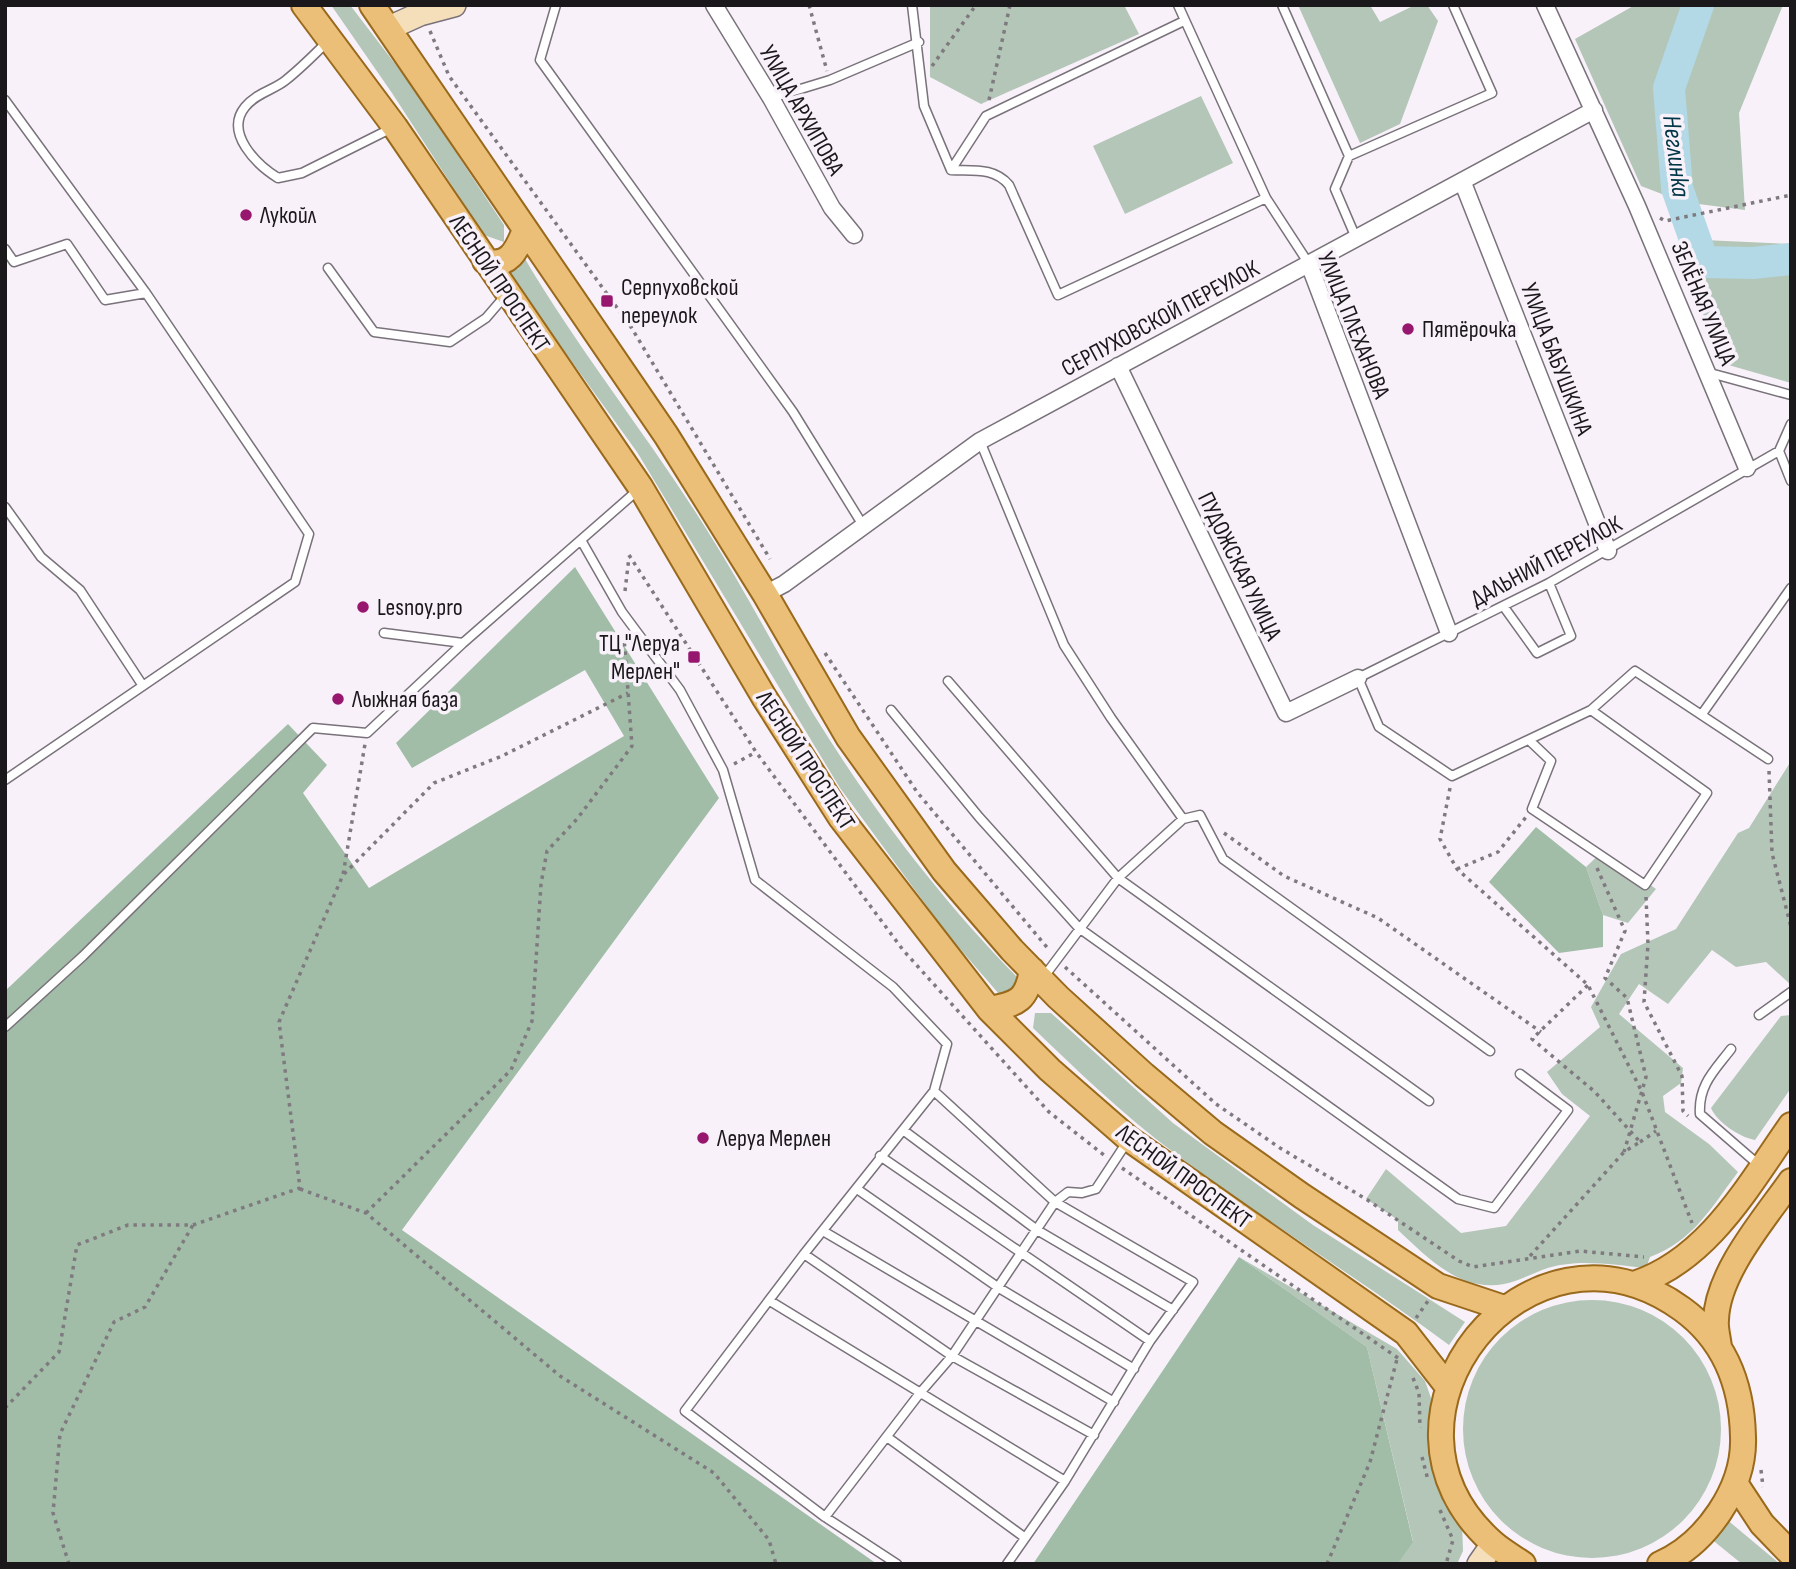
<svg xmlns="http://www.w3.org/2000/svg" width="1796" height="1569" viewBox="0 0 1796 1569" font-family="'Sofia Sans Condensed',sans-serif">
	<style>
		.green { fill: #b3c6b7 }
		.forest { fill: #a1bda7 }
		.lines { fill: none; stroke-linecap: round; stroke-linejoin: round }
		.river { stroke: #b3d8e6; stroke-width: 32 }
		.lane-casing { stroke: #79727a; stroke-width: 11 }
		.street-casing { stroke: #79727a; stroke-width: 19 }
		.secondary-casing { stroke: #79727a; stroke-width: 26 }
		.primary-casing { stroke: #99691c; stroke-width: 28 }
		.path { stroke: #7f7a7f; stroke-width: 3.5; stroke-dasharray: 3.5 5; stroke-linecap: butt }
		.lane { stroke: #fff; stroke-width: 8 }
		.street { stroke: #fff; stroke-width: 16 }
		.secondary { stroke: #f5dfbb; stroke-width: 23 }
		.primary { stroke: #ebbf77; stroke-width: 24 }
		.poi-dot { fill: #97176f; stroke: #f8f1f9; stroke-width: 2.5 }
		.labels { text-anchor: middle; stroke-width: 7; stroke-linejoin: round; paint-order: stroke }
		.street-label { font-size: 24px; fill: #1b181b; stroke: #f8f1f9 }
		.poi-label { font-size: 24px; fill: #1b181b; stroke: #f8f1f9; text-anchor: start }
		.water-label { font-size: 26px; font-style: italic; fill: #003645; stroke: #f8f1f9 }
	</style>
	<rect width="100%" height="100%" fill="#f8f1f9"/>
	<path class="green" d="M331,5h19l59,77 95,143v17l-20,-7 -92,-142z
		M930,5h194l15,29 -158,70 -51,-27z
		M1298,5h72l10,17 35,-17h12l11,16 -38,103 -40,19z
		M1635,5h148l-44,108 6,97 -62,-8 -42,-16 -66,-147z
		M1201,96l32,67 -108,51 -32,-68z
		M1682,239l109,5v139l-66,-19 -50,-113z
		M525,259c55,93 123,177 180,268 39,61 72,126 109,188 58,94 127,185 204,263l1,9 -12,9 -8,-2 -51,-59 -108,-147 -203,-336 -132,-183h13z
		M1791,761v224l-25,-23 -30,5 -24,-17 -44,54 -29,-20 -20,30 64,54 -2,15 -18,13 2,16 44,32 29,28c-27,36 -45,69 -88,85l-4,11c-28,-3 -58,-8 -86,-3 -19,3 -37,15 -56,19 -45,8 -77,-27 -106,-54v-10l-32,-21 20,-30 75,64 45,-7 84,-110 -28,-22 -15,-22 53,-45 -9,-20 30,-53 55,-25 62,-96 11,-5z
		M1603,851l53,38 -28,34 -25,-8 -17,-48z
		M1035,1013h16l122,110 140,102 152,97 -16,23c-90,-67 -186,-125 -276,-193 -50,-37 -95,-81 -140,-124z
		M1791,1015v73l-36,52c-16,-3 -38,-18 -44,-32l70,-92z
		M1239,1257l158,92 28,32 6,17 -1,42 32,82 1,29 -6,13h-59l15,-23 -46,-194z
		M1463 1429a129 129 0 1 1 258 0a129 129 0 1 1-258 0Z
		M1725,1518l55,46h-38l-32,-26z"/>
	<path class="forest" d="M575,567l144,231 -317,432 475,334h-872v-573l283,-267 39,41 -24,28 66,95 255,-152 -39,-66 -173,98 -16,-25z
		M1536,827l50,40 17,48v32l-44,6 -70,-71z
		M1239,1257l128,90 46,195 -15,22h-365z"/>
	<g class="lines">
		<path class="river" d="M1698,5l-29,83 8,100 26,74 50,1 38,-4"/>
		<defs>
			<path id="lane" d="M556,5l-16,55 253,352 71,115
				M912,5l12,101 27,64 35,-54 198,-95
				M1178,5l88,193 43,66
				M1282,5l67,151
				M327,42c-13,13 -26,26 -41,38 -12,10 -30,13 -41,27 -21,26 12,58 33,71l24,-5 90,-45
				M771,98l59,-18 89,-38
				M5,100l141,193 163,241 -14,48 -290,198
				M951,170c22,1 43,-3 58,15l49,110 208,-97
				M1356,238l-21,-49 14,-33 143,-63 -39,-88
				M5,249l9,13 53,-18 38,56 41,-7
				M328,268l46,64 76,10 36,-24 19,-22
				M1710,373l81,22
				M980,441l84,204 47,73 72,101
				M1779,451l12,-27
				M5,507l36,50 39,33 63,96
				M581,540l41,72 58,78 43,80 32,110 138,107 54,57 -13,47
				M1504,607l33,46 34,-17 -22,-53
				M384,633l79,10 175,-153
				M948,681l170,197 311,223
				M891,710l88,107 100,111 379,271 36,9 74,-98 -48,-36
				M1702,714l89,-126
				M1530,741l21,20 -19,48 113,76 62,-92 -116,-83
				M1768,759l-133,-88 -44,39 -139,66 -73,-49 -21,-49 191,-95 230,-132 12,30
				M1043,978l75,-100 65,-59 17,-4 23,44 267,192
				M1759,1015l32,-23
				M5,1027l78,-71 230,-228 54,5 96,-90
				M1731,1049c-16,21 -33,36 -31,65l60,52
				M903,1130l134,100 136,80
				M880,1156l270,185
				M857,1189l142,99 135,81
				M823,1231l291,171
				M804,1254l148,102 142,79
				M770,1301l295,180
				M887,1437l137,100
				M825,1517l95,-124 32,-37 103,-154 13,-10 14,1 14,-4 31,-47
				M897,1564l-72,-47 -140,-106 119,-157 130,-163 121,111 138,80 -43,59 -85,140 -58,83"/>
			<path id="street" d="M714,5l57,93 61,110 22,27
				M1545,5l92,201 110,262
				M1463,183l145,368
				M1309,264l140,369
				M1118,366l168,347 72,-35
				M765,594l19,-10 196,-143 614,-331"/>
			<path id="secondary" d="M389,28l31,-14 34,-9
				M1479,1564l14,-20"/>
			<path id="primary" d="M304,5l91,122 246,361 123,209 77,121 148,191 61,61 79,69 277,194 42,54
				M372,5l294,430 99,159 83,143 96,134 68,79 46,47 86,78 69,58 89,63 136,90 66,22
				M485,261c24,7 32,-11 40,-31
				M989,1009c29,-5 38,-9 43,-39
				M1634,1284c74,-24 114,-98 157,-159
				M1719,1347c-1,-9 -4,-19 -3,-27 1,-47 49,-102 75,-139
				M1735,1483l27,41 29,30
				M1523,1564c-10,-7 -21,-13 -30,-21 -142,-125 35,-346 189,-234 43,31 60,77 61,128 2,51 -37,107 -83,127"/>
		</defs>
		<use href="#lane" class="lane-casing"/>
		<use href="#street" class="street-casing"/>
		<use href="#secondary" class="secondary-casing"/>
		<use href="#primary" class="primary-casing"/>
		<path class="path" d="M809,5l18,66
			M430,31l19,45 182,251 139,232
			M932,66l44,-61
			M989,100l21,-95
			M1660,218l5,3 126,-26
			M629,555l127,197 147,198 146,162 55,43
			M625,591l4,-34
			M825,653l92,139 133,159
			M734,764l22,-12
			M1769,771l3,82 19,74
			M1450,788l-10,51 17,30 131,116 54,107 50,131
			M1224,833l60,43 94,42 163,114
			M1597,868l28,63 -20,47 22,20 19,79 -22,75
			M1457,869l41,-17 28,-35
			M344,874l90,-91 68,-27 126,-63
			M1646,897l2,47 -4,58 38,74 1,35 5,5
			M1065,967l151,137 64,44 86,51 93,62 14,6 107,-16 64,6
			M1640,1142l16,-11
			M1122,1168l276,190
			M300,1189l66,24 194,163 154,97 55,67 7,24
			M366,1213l145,-143 21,-49 9,-137 6,-33 30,-32 55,-73 -8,-109
			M1530,1256l94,-104 16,-10 -45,-50 -63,-53 56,-54
			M1416,1318l12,-17
			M1413,1378l6,15 1,35
			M5,1408l54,-56 18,-107 51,-20h65l107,-37 -21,-166 64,-147 22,-131
			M1422,1457l6,23
			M1761,1470l2,17
			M1440,1510l13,30 -7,24
			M69,1564l-16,-51 7,-79 54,-112 31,-15 48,-82
			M1327,1564l43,-102 27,-103"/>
		<use href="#lane" class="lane"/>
		<use href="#street" class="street"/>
		<use href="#secondary" class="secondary"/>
		<use href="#primary" class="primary"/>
	</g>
	<g class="poi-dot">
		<circle cx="246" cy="215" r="7"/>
		<rect x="600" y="294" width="14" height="14" rx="3.5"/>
		<circle cx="1408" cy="329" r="7"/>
		<circle cx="363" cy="607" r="7"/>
		<rect x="687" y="650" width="14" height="14" rx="3.5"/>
		<circle cx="338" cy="699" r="7"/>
		<circle cx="703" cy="1138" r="7"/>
	</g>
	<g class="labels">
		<g class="street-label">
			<text transform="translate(802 110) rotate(60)" y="8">УЛИЦА АРХИПОВА</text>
			<text transform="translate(500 283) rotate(56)" y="8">ЛЕСНОЙ ПРОСПЕКТ</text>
			<text transform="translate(1704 303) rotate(67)" y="8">ЗЕЛЁНАЯ УЛИЦА</text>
			<text transform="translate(1160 318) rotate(-28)" y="8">СЕРПУХОВСКОЙ ПЕРЕУЛОК</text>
			<text transform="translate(1354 325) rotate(68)" y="8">УЛИЦА ПЛЕХАНОВА</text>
			<text transform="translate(1557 359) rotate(69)" y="8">УЛИЦА БАБУШКИНА</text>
			<text transform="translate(1546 561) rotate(-28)" y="8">ДАЛЬНИЙ ПЕРЕУЛОК</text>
			<text transform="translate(1240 566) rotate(64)" y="8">ПУДОЖСКАЯ УЛИЦА</text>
			<text transform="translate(806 760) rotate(57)" y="8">ЛЕСНОЙ ПРОСПЕКТ</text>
			<text transform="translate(1184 1176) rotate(36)" y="8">ЛЕСНОЙ ПРОСПЕКТ</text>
		</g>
		<g class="poi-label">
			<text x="260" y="223">Лукойл</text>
			<text x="621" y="295">Серпуховской<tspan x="621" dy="28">переулок</tspan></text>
			<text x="1422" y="337">Пятёрочка</text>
			<text x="377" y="615">Lesnoy.pro</text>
			<text x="680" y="651" text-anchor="end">ТЦ "Леруа<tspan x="680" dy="28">Мерлен"</tspan></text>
			<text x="352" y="707">Лыжная база</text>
			<text x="717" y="1146">Леруа Мерлен</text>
		</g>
		<g class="water-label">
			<text transform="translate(1677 156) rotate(83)" y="9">Неглинка</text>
		</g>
	</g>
	<rect width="1796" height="1569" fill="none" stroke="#1b181b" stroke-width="14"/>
</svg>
